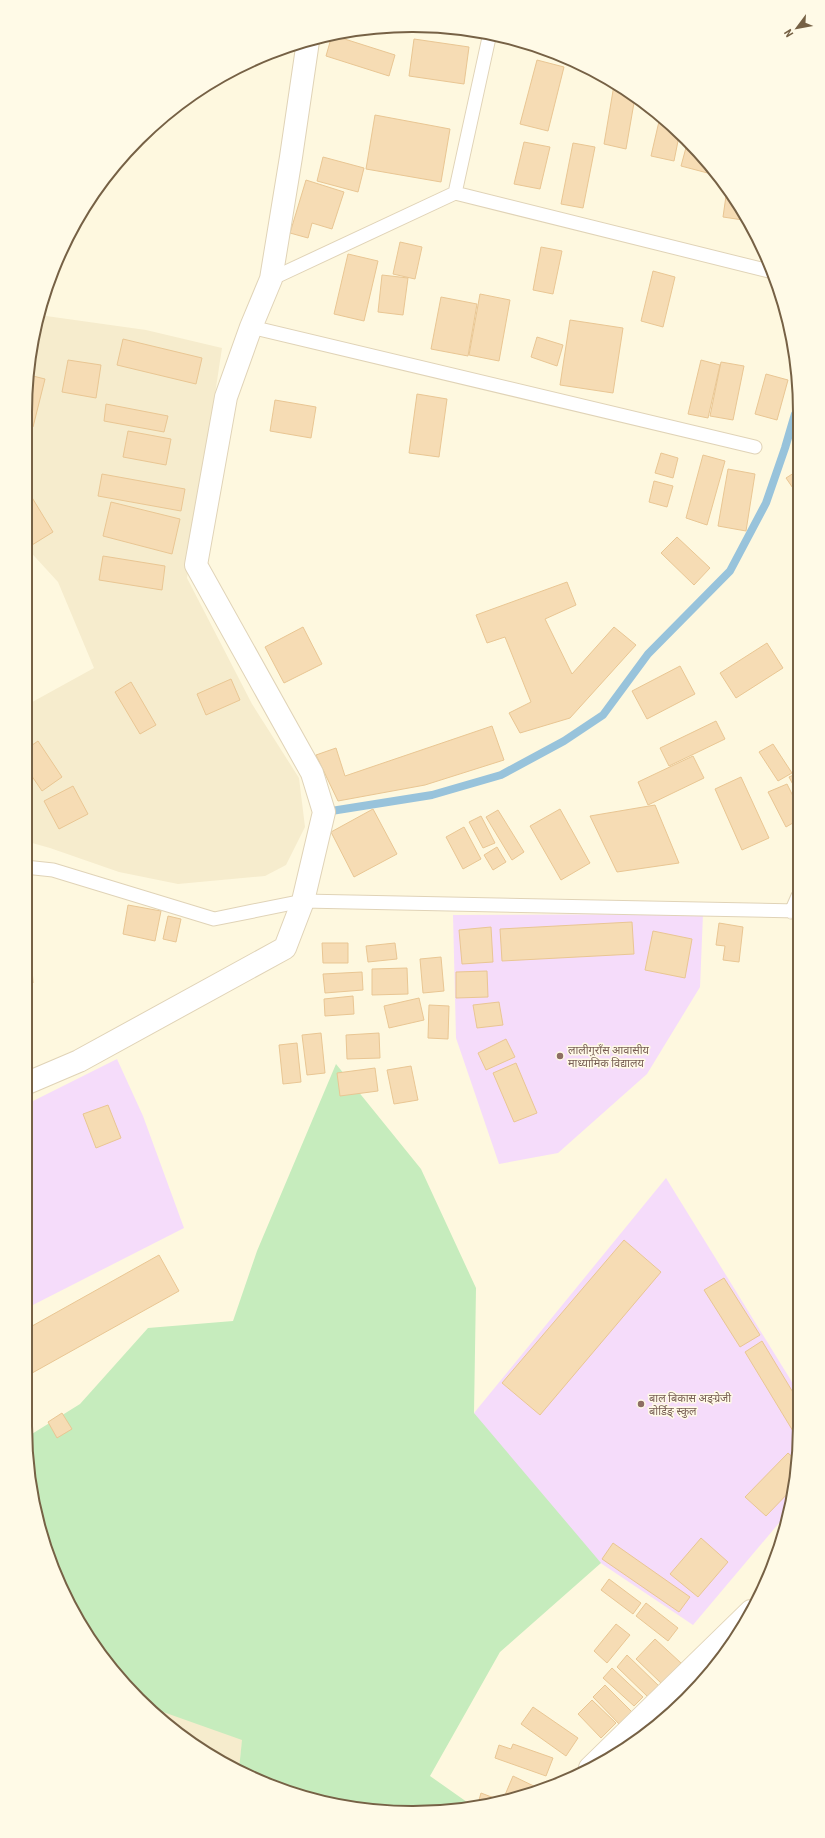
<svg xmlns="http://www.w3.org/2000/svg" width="825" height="1838" viewBox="0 0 825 1838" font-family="'Roboto Condensed','Noto Sans Devanagari',sans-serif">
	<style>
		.residential { fill: #f6eccd }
		.education { fill: #f5dcfa }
		.green { fill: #c6ecbd }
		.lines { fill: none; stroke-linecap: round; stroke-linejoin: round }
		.stream { stroke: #98c3db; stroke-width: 8 }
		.building { fill: #f6dcb4; stroke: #e9c693 }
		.service-casing { stroke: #e0d3b7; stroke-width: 15 }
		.minor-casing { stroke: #e0d3b7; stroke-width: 24 }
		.service { stroke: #fff; stroke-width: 13 }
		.minor { stroke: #fff; stroke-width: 22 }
		.education-dot { fill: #8d6e63; stroke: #fffae7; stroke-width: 1.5 }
		.labels { text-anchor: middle; stroke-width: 3; stroke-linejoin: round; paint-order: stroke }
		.education-label { font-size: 11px; fill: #785e54; stroke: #fffae7; text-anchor: start }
		.rim { fill: none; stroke: #766145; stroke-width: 2 }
	</style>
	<rect width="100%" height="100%" fill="#fef8df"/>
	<path class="residential" d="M39,315l107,15 76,18 -35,230 65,126 47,74 6,49 -19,38 -21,11 -87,8 -59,-12 -69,-24 -25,-7v-135l69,-38 -36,-86 -33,-36v-134l7,-75z
		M144,1703l99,31 -4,35 -20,-8 -43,-28z"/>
	<path class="education" d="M703,914l-3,73 -53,87 -89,79 -59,11 -43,-126 -3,-123z
		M117,1059l26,57 41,112 -159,81v-204z
		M666,1178l134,217v31l-7,75 -3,9 -97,115 -155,-104 -64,-108z"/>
	<path class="green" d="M336,1064l85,105 55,119 -2,125 127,150 -101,89 -70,124 44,31 -11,3 -126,-4 -98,-37 3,-29 -93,-33 -28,-26 -44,-62 -31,-69 -19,-113 53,-33 68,-76 85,-7 24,-70z"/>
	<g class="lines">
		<path class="stream" d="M325,812l107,-17 69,-20 63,-34 39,-26 45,-61 82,-83 36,-68 19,-55 10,-34 2,-1"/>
	</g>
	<path class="building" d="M332,35l63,20 -6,21 -63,-20z
		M414,39l55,8 -5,37 -55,-8z
		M537,60l27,7 -16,64 -28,-7z
		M614,85l21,12 -9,52 -22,-5z
		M375,115l75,14 -9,53 -75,-13z
		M660,117l19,19 -5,25 -23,-5z
		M524,142l26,5 -10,42 -26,-5z
		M573,143l22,4 -12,61 -22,-4z
		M687,144l32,32 -38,-10z
		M323,157l41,11 -6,24 -41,-11z
		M306,180l38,12 -12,37 -20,-6 -4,15 -18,-5z
		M727,189l16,28v3l-20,-3z
		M400,242l22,5 -7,32 -22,-5z
		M541,247l21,4 -9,43 -20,-4z
		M348,254l30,7 -14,60 -30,-7z
		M653,271l22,6 -12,50 -22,-6z
		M382,275l26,3 -5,37 -25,-3z
		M480,294l30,6 -11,61 -30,-6z
		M441,297l36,7 -9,52 -37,-7z
		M570,320l53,8 -10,65 -53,-8z
		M537,337l26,8 -6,21 -26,-9z
		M123,339l79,19 -6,26 -79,-19z
		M68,360l33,5 -5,33 -34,-6z
		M701,360l19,5 -12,53 -20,-4z
		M721,362l23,4 -11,54 -23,-4z
		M766,374l22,6 -11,40 -22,-6z
		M29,375l16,4 -12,48 -8,-2z
		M417,394l30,5 -8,58 -30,-4z
		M275,400l41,7 -5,31 -41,-7z
		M106,404l62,12 -4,16 -60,-11z
		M128,431l43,8 -5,26 -43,-8z
		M661,453l17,5 -5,20 -18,-5z
		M703,455l22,6 -18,64 -21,-7z
		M728,469l27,5 -9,57 -28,-5z
		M797,471v23l-11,-16z
		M102,474l83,15 -4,22 -83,-15z
		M654,481l19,5 -6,21 -18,-5z
		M25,486l28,46 -21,13 -7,-11z
		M111,502l69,17 -8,35 -69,-18z
		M677,537l33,31 -16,17 -33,-32z
		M103,556l62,10 -3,24 -63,-10z
		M567,582l9,23 -31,14 27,55 42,-47 22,18 -66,73 -50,15 -11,-20 22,-11 -26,-65 -18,6 -11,-28z
		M303,627l19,37 -38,19 -19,-36z
		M767,643l16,25 -47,30 -16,-25z
		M680,666l15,28 -48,25 -15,-28z
		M231,679l9,21 -34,15 -9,-21z
		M131,682l25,43 -16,9 -25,-42z
		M716,721l9,18 -56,27 -9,-18z
		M492,726l12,34 -79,25 -87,16 -22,-46 20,-7 9,28z
		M38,741l24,36 -20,14 -17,-25v-16z
		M773,744l19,29 -14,8 -19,-29z
		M693,756l11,22 -56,27 -10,-23z
		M798,773v21l-9,-17z
		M741,777l28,61 -27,12 -27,-61z
		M787,784l11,22v14l-12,7 -18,-35z
		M73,786l15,28 -29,15 -15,-28z
		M655,805l24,58 -62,9 -27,-56z
		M373,809l24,45 -43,23 -23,-45z
		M560,809l30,54 -29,17 -31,-54z
		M498,810l26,42 -12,8 -26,-43z
		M481,816l14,27 -12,5 -14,-26z
		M464,827l17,32 -18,10 -17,-32z
		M497,847l9,15 -13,8 -9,-15z
		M128,905l33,6 -6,30 -32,-7z
		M168,916l13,3 -5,23 -13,-3z
		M632,922l2,32 -132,7 -2,-32z
		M719,923l24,4 -4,35 -16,-2 2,-14 -9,-1z
		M491,927l2,35 -31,2 -3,-34z
		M653,931l39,8 -7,39 -40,-8z
		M322,943h26v20h-25z
		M395,943l2,16 -29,3 -2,-16z
		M25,954h6l2,29 -8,1z
		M441,957l3,34 -21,2 -3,-34z
		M407,968l1,26 -36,1v-26z
		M487,971l1,26 -32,1v-26z
		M362,972l1,18 -38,3 -2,-19z
		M353,996l1,18 -29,2 -1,-17z
		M419,998l5,22 -35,8 -5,-22z
		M25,1001h2l2,11 -4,1z
		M499,1002l4,23 -26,3 -4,-23z
		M429,1005l20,1 -1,33 -20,-1z
		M321,1033l4,40 -18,2 -5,-40z
		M379,1033l1,25 -33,1 -1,-24z
		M506,1039l9,18 -29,13 -8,-17z
		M297,1043l4,39 -18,2 -4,-39z
		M516,1063l21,50 -23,9 -21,-49z
		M411,1066l7,34 -24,4 -7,-34z
		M375,1068l3,23 -38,5 -3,-23z
		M108,1105l13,33 -25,10 -13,-34z
		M624,1240l37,32 -121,143 -38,-32z
		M159,1255l20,36 -154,86v-47z
		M724,1278l36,57 -20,12 -36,-57z
		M762,1341l38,63 -1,37 -54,-89z
		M62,1413l10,16 -15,9 -9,-16z
		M788,1453l9,8 -3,26 -28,29 -21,-19z
		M701,1538l27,24 -30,35 -28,-23z
		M613,1543l77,54 -11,15 -77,-53z
		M609,1579l32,24 -8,11 -32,-24z
		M646,1603l32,25 -10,13 -32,-25z
		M616,1624l14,11 -23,28 -13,-12z
		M655,1639l26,24 -19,21 -26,-25z
		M627,1655l32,31 -11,11 -31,-30z
		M612,1668l31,29 -9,9 -31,-28z
		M605,1685l27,27 -13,12 -26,-27z
		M592,1700l24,23 -15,15 -23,-24z
		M533,1707l45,31 -12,18 -45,-32z
		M513,1744l40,14 -7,18 -51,-18 4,-13 12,4z
		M513,1776l29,14 -30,8 -7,-3z
		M481,1793l21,8 -25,6z"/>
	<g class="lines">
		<defs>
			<path id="service" d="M455,193l35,-160
				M271,279l184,-86 318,79
				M251,327l504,120
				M25,867l28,3 161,49 89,-18 495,10
				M791,912l7,-16"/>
			<path id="minor" d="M25,1084l54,-23 206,-113 18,-47 21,-89 -12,-39 -116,-208 30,-168 25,-70 20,-48 20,-122 17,-116
				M590,1768l161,-157"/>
		</defs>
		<use href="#service" class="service-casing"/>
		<use href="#minor" class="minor-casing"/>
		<use href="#service" class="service"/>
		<use href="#minor" class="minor"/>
	</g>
	<g class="education-dot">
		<circle cx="560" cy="1056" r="4"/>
		<circle cx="641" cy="1404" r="4"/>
	</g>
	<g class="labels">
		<g class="education-label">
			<text x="568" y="1054">लालीगुराँस आवासीय<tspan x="568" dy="13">माध्यामिक विद्यालय</tspan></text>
			<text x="649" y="1402">बाल बिकास अङ्ग्रेजी<tspan x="649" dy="13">बोर्डिङ् स्कुल</tspan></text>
		</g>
	</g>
	<path d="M0 0H825V1838H0ZM412 32H413A380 380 0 0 1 793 412V1426A380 380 0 0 1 413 1806H412A380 380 0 0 1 32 1426V412A380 380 0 0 1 412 32Z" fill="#fffae7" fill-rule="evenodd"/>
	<path class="rim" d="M412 32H413A380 380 0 0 1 793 412V1426A380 380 0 0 1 413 1806H412A380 380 0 0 1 32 1426V412A380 380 0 0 1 412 32Z"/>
	<g transform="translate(797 28) rotate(238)" stroke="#fffae7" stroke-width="3" paint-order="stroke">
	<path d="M0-3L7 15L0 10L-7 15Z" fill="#766145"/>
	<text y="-6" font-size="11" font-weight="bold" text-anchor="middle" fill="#766145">N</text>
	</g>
</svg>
